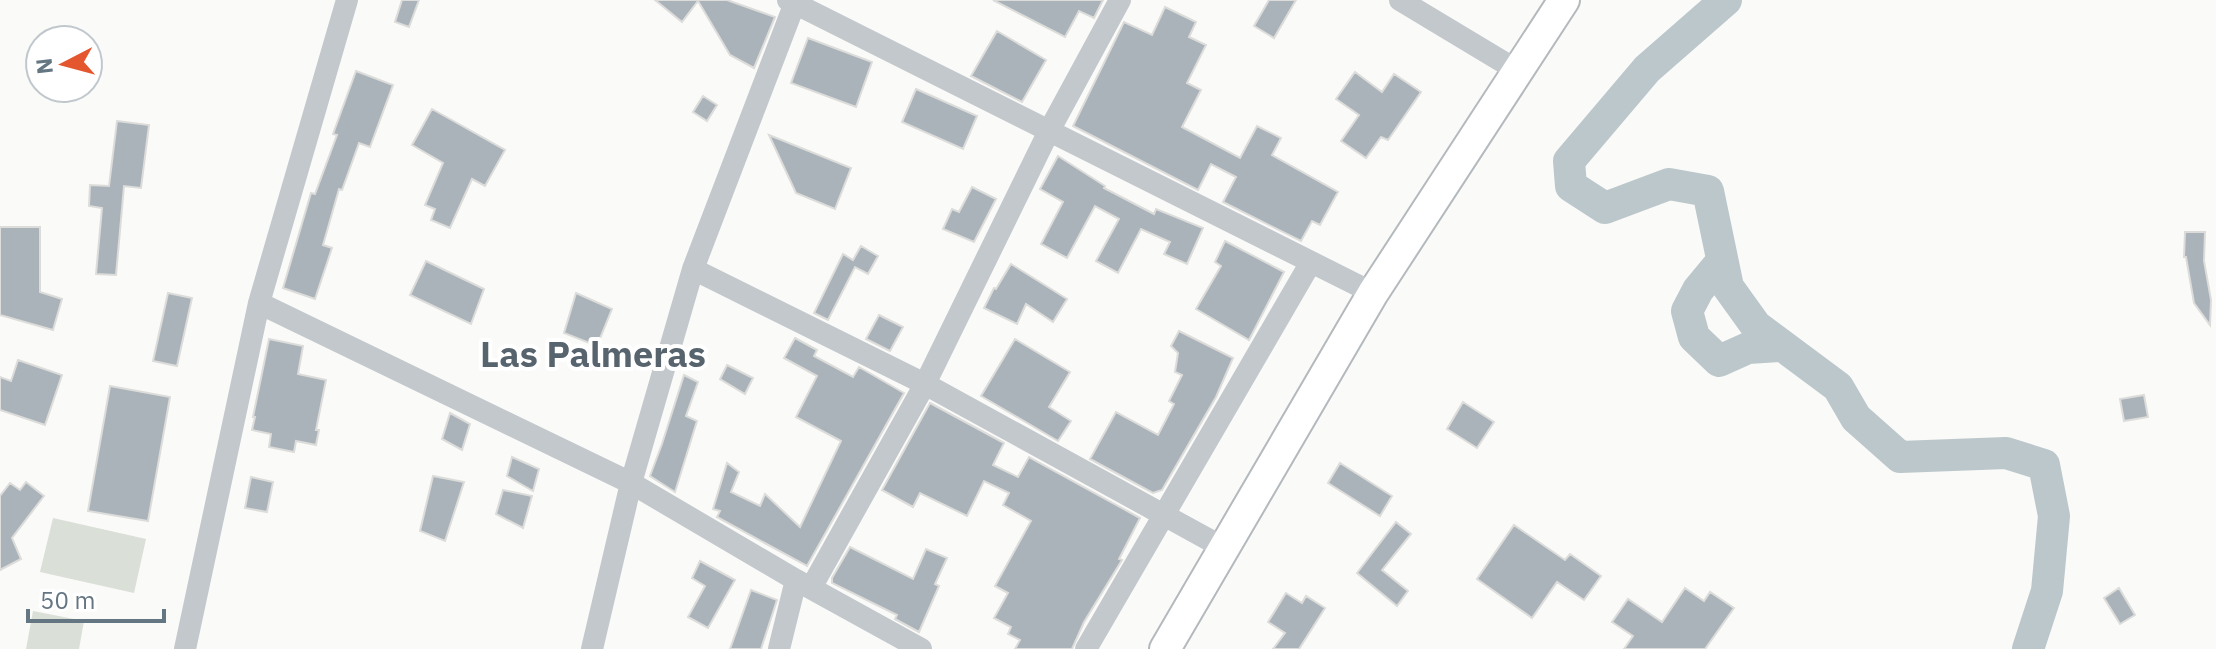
<svg xmlns="http://www.w3.org/2000/svg" width="2216" height="649" viewBox="0 0 2216 649" font-family="'IBM Plex Sans',sans-serif">
	<style>
		.green { fill: #dadfd7 }
		.lines { fill: none; stroke-linecap: round; stroke-linejoin: round }
		.river { stroke: #bbc7cb; stroke-width: 32 }
		.building { fill: #aab3b9; stroke: #dcdcda; stroke-width: 2 }
		.highway-casing { stroke: #b4b9bd; stroke-width: 34 }
		.minor { stroke: #c3c8cc; stroke-width: 22 }
		.highway { stroke: #fff; stroke-width: 30 }
		.labels { text-anchor: middle; stroke-width: 8; stroke-linejoin: round; paint-order: stroke }
		.district-label { font-size: 36px; font-weight: bold; fill: #57646e; stroke: #fff }
	</style>
	<rect width="100%" height="100%" fill="#fafaf8"/>
	<path class="green" d="M53,518l93,21 -12,54 -94,-21z
		M33,611l51,10 -5,28h-53z"/>
	<g class="lines">
		<path class="river" d="M1726,0l-79,69 -78,92 2,25 34,22 64,-24 39,7 20,96 28,39 82,61 18,31 44,39 106,-4 38,12 10,51 -7,75 -19,58
			M1722,261l-24,29 -11,21 7,26 25,24 29,-13 33,-2"/>
	</g>
	<path class="building" d="M402,0h17l-10,27 -14,-5z
		M655,0h72l48,17 -21,51 -24,-13 -32,-54 -16,21z
		M993,0h110l-9,18 -15,-7 -14,26z
		M1269,0h27l-22,38 -20,-12z
		M1165,7l31,15 -7,15 17,8 -19,38 14,7 -19,37 58,31 17,-32 24,12 -9,17 66,37 -18,33 -8,-4 -11,20 -78,-39 13,-25 -25,-13 -13,26 -125,-64 51,-104 28,13z
		M997,31l49,29 -24,42 -51,-26z
		M808,38l64,24 -16,45 -65,-24z
		M356,71l37,14 -23,62 -11,-4 -17,47 -3,-1 -16,56 9,3 -17,51 -32,-11 28,-95 4,1 22,-59 -4,-1z
		M1355,72l27,20 12,-18 27,18 -33,48 -7,-3 -15,21 -25,-17 18,-26 -23,-16z
		M916,89l61,27 -14,33 -61,-27z
		M703,96l14,9 -10,16 -14,-9z
		M432,109l73,41 -20,36 -13,-7 -22,49 -19,-8 4,-11 -10,-4 18,-42 -31,-18z
		M117,121l32,4 -8,63 -17,-2 -8,89 -20,-1 6,-66 -13,-2 1,-21 19,1z
		M769,135l82,33 -16,41 -39,-16z
		M1058,156l47,30 -1,2 50,26 2,-5 47,19 -16,36 -23,-10 6,-12 -29,-13 -23,44 -22,-12 23,-42 -24,-13 -28,52 -26,-14 22,-42 -23,-13z
		M972,187l24,12 -22,43 -31,-13 9,-20 7,3z
		M0,227h40v65l22,7 -9,31 -53,-15z
		M2185,232h20l-1,29 7,39 -1,25 -16,-22 -8,-46h-2z
		M1225,241l59,31 -35,68 -53,-31 25,-43 -6,-4z
		M861,246l17,10 -10,18 -13,-7 -27,53 -14,-7 29,-59 10,6z
		M426,261l58,28 -13,35 -61,-29z
		M1011,264l56,35 -14,23 -27,-18 -9,20 -33,-16 10,-20 2,1z
		M168,293l24,5 -15,68 -24,-5z
		M576,293l36,16 -15,37 -33,-13z
		M879,315l24,12 -13,24 -24,-12z
		M1179,331l54,27 -17,39 -54,93 -9,3 -63,-34 26,-47 42,23 16,-31 -5,-3 13,-26 -7,-3 3,-19 -7,-7z
		M795,338l22,12 -3,6 39,21 6,-10 45,26 -97,173 -90,-49 3,-6 -7,-2 14,-46 12,9 -8,20 29,14 5,-12 35,33 41,-86 -45,-24 21,-41 -33,-18z
		M269,339l34,7 -5,28 28,6 -10,50h3l-3,15 -20,-4 -2,11 -25,-5 2,-13 -19,-4 3,-13h-2z
		M1015,339l55,33 -21,35 22,14 -13,20 -77,-45z
		M18,360l44,15 -17,50 -45,-15v-33l11,4z
		M727,365l26,13 -8,16 -25,-15z
		M684,375l14,7 -12,34 11,5 -22,71 -25,-16 12,-32z
		M110,386l60,11 -22,124 -60,-10z
		M2144,395l4,22 -24,4 -4,-22z
		M1463,402l31,20 -17,26 -30,-19z
		M930,403l74,40 -11,22 25,12 11,-20 111,61 -21,41 3,1 -38,62 -12,27h-57l5,-9 -12,-6 3,-7 -17,-9 14,-25 -13,-7 36,-65 -28,-16 6,-12 -25,-12 -17,35 -47,-23 -7,14 -31,-17z
		M450,413l20,11 -8,26 -20,-11z
		M512,457l27,12 -6,22 -26,-15z
		M1340,463l52,33 -12,20 -52,-33z
		M433,476l31,6 -19,59 -25,-10z
		M251,477l22,5 -6,30 -22,-4z
		M26,482l18,14 -32,42 9,21 -21,11v-74l10,-13 10,7z
		M503,490l29,6 -9,32 -27,-14z
		M1396,522l15,12 -29,36 26,21 -11,15 -40,-33z
		M1514,525l51,35 5,-6 31,22 -17,24 -27,-18 -25,36 -55,-39z
		M850,547l63,32 13,-30 21,9 -12,26 4,2 -20,46 -24,-13 2,-4 -65,-32v-5z
		M700,561l35,19 -27,48 -20,-11 17,-31 -13,-8z
		M1685,588l19,13 6,-9 24,16 -29,41h-81l9,-13 -21,-14 16,-23 34,23z
		M2119,588l16,27 -15,9 -16,-26z
		M751,590l26,10 -16,49h-31z
		M1286,593l16,10 4,-7 19,12 -26,41h-26l12,-16 -17,-11z"/>
	<g class="lines">
		<defs>
			<path id="highway" d="M1165,649l208,-356 191,-293"/>
		</defs>
		<use href="#highway" class="highway-casing"/>
		<path class="minor" d="M788,0l585,293
			M1400,0l118,71
			M693,269l232,115 299,164
			M259,303l372,180 165,97 125,69
			M811,588l114,-204 124,-253 71,-131
			M185,649l74,-346 88,-303
			M592,649l39,-166 62,-214 103,-269
			M779,649l17,-69
			M1086,649l225,-387"/>
		<use href="#highway" class="highway"/>
	</g>
	<g class="labels">
		<g class="district-label">
			<text x="593" y="367">Las Palmeras</text>
		</g>
	</g>
	<g transform="translate(64 64) rotate(264)"><circle r="38" fill="#ffffff" stroke="#c1c8cd" stroke-width="2"/>
	<path d="M0-6L14 30L0 20L-14 30Z" fill="#e4572e"/>
	<text y="-12" font-size="22" font-weight="bold" text-anchor="middle" fill="#657683">N</text>
	</g>
	<path d="M28 609v12h136v-12" fill="none" stroke="#657683" stroke-width="4"/>
	<text x="40" y="609" font-size="24" fill="#657683" stroke="#ffffff" stroke-width="6" paint-order="stroke">50 m</text>
</svg>
